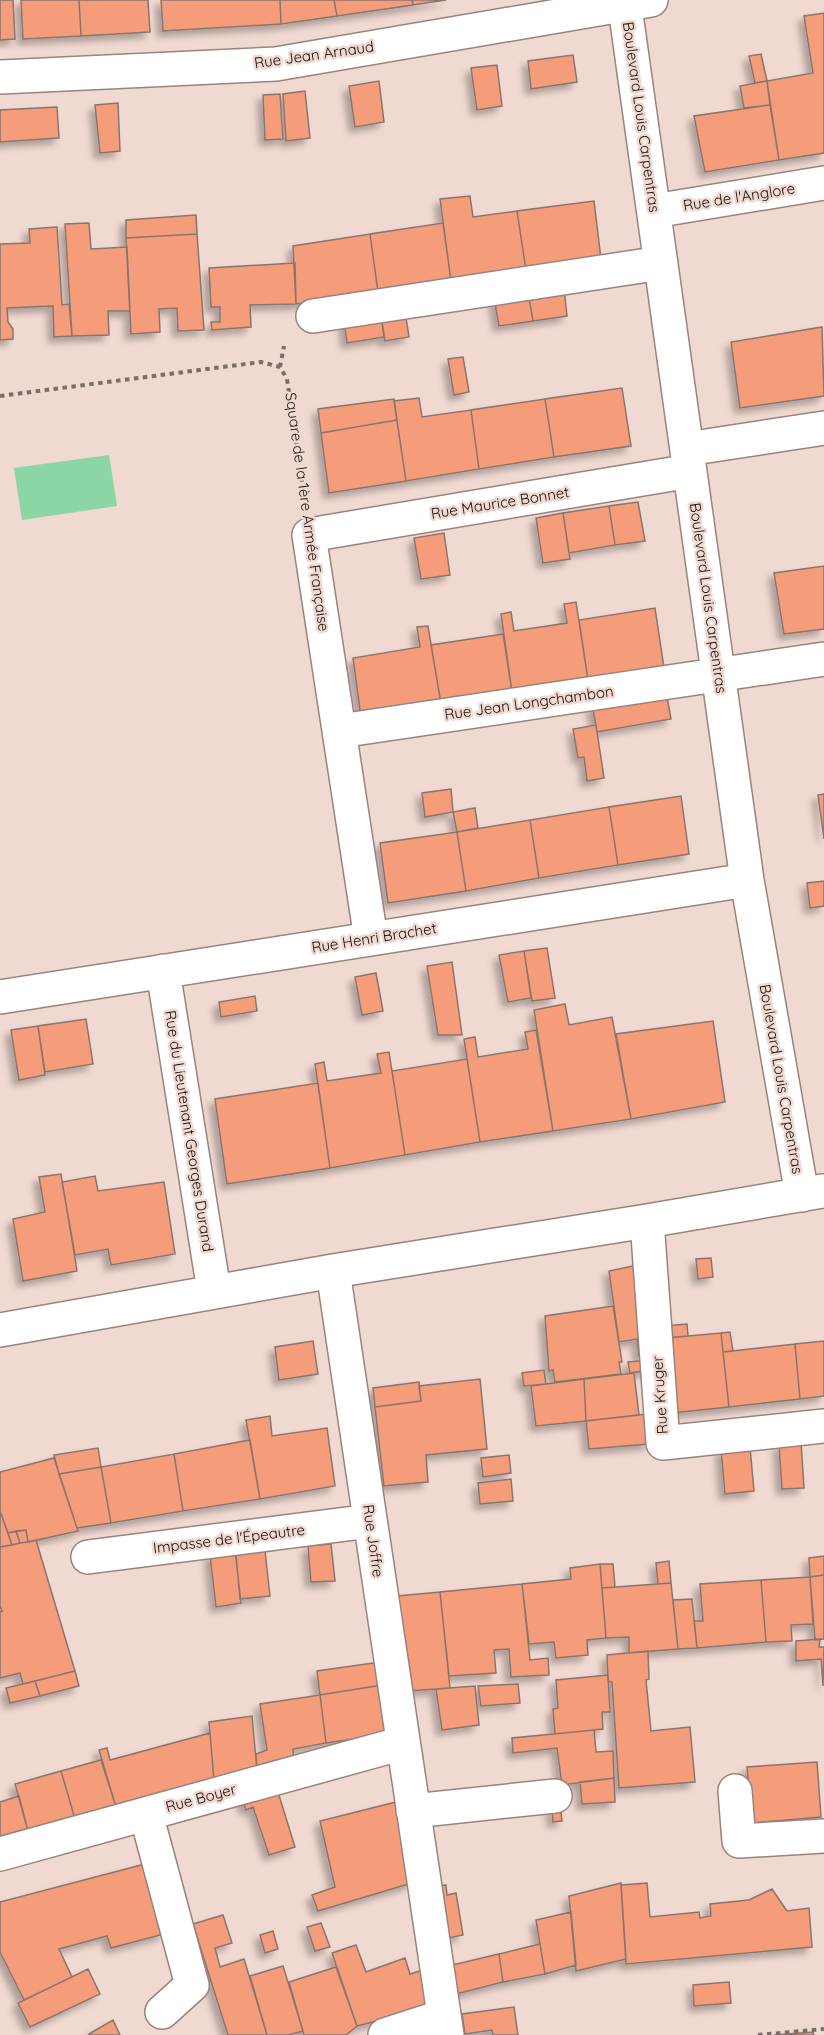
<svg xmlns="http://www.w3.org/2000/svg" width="824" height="2035" viewBox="0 0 824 2035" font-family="Quicksand,sans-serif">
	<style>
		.green { fill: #8bd6a2 }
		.building { fill: #f59d7a; stroke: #89756d; stroke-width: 1.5; filter: url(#shadow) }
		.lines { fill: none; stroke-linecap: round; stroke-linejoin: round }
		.minor-casing { stroke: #98847c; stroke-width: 36 }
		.path { stroke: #7b6d68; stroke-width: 4; stroke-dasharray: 4.5 4.5; stroke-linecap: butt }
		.minor { stroke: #fff; stroke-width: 33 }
		.labels { text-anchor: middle; stroke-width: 5; stroke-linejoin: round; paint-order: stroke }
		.street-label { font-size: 15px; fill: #160f0c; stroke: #f0d9d1 }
	</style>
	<defs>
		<filter id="shadow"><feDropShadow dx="-5.5" dy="5.5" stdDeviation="3" flood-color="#0004"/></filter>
	</defs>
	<rect width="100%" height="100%" fill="#f0d9d1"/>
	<path class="green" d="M109,455l8,51 -95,14 -8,-52z"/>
	<path class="building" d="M0,0h13l2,39 -15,1z
		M21,0h58l2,36 -58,3z
		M79,0h69l2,32 -69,4z
		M161,0h119l1,24 -118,7z
		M280,0h54l3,16 -56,8z
		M334,0h78l1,5 -76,11z
		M412,0h34l-33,5z
		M824,13v140l-45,7 -12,-79 46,-8 -9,-57z
		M761,54l6,27 -12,2 -6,-27z
		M573,55l4,27 -46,7 -3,-28z
		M497,65l5,41 -25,4 -6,-42z
		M379,81l5,41 -29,5 -6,-41z
		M767,81l3,24 -26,3 -4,-22z
		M305,91l5,47 -24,3 -3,-47z
		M280,94l3,45 -18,1 -2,-45z
		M118,103l2,48 -20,2 -5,-48z
		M770,105l9,55 -74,12 -11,-56z
		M57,107l2,31 -59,4v-32z
		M470,196l3,21 44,-6 9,59 -75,11 -11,-82z
		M594,201l7,58 -75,11 -9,-59z
		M196,215l1,19 -71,4v-18z
		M89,223l2,26 36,-2 3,64h-22l1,24 -37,1 -7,-112z
		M443,223l8,58 -73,11 -8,-58z
		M57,227l5,78 7,-1 3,32 -18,1 -1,-31 -46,2 1,14 5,7v10l-13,1v-96l30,-1 -1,-14z
		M197,234l7,96 -26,1 -1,-23 -18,1 1,23 -29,2 -5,-96z
		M370,234l8,58 -82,12 -3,-58z
		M295,263l1,41 -46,1 1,22 -39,3 -1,-8h9v-15h-9l-2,-39z
		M564,288l3,28 -34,5 -5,-29z
		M528,292l5,29 -34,5 -5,-28z
		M405,311l4,26 -24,4 -4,-26z
		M381,315l3,22 -37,6 -3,-23z
		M822,327l2,69 -84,12 -9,-66z
		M463,357l6,35 -15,3 -6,-36z
		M622,388l9,58 -77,11 -9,-58z
		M419,398l3,19 49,-7 8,59 -73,12 -12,-80z
		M394,399l3,21 -76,13 -3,-24z
		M545,399l9,58 -75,12 -8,-59z
		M397,420l9,61 -77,12 -8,-60z
		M638,502l7,39 -30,4 -6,-39z
		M609,506l6,39 -46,8 -6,-40z
		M563,513l7,46 -27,4 -7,-45z
		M444,533l6,42 -29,4 -7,-41z
		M824,566v63l-40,5 -10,-61z
		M576,602l12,78 -76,12 -11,-78 10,-2 3,19 53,-8 -3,-19z
		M655,608l9,60 -76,12 -9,-60z
		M428,626l13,78 -80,13 -8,-59 67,-11 -3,-20z
		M503,634l9,58 -71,12 -10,-59z
		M666,691l5,28 -74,13 -5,-28z
		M596,725l8,53 -17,3 -3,-24 -6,1 -5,-29z
		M451,789l2,23 -28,5 -3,-24z
		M824,794v45l-6,-44z
		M681,796l8,58 -71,11 -9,-58z
		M609,807l9,58 -79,13 -9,-58z
		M475,808l3,20 -21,4 -4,-20z
		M530,820l9,58 -73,13 -9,-59z
		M457,832l9,59 -78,12 -8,-60z
		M824,881v25l-14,2 -3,-25z
		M547,948l8,50 -23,3 -8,-50z
		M524,951l7,47 -23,4 -9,-47z
		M452,962l10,73h-24l-11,-69z
		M376,973l7,38 -21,4 -7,-38z
		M255,996l2,15 -36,6 -2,-15z
		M565,1004l4,21 43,-8 19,102 -78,12 -19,-121z
		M86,1019l7,45 -48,8 -7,-46z
		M713,1021l12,81 -94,17 -15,-85z
		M38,1026l7,49 -26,5 -8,-50z
		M536,1030l17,101 -73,11 -16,-103 11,-2 3,20 50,-8 -3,-17z
		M389,1052l16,103 -75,13 -15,-104 9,-2 3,19 54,-8 -4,-19z
		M467,1059l13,83 -75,13 -13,-84z
		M318,1083l12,85 -103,16 -12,-85z
		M61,1174l16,97 -54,10 -10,-62 32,-7 -6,-35z
		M95,1176l3,15 66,-9 11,72 -64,11 -3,-16 -33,6 -13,-73z
		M711,1258l2,19 -15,2 -2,-20z
		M643,1264l7,92h-11l-2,-17 -18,3 -10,-71z
		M613,1306l9,56h-3l2,12 -66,8 -2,-12 -4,1 -4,-55z
		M687,1324l1,12 -22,2 -1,-12z
		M730,1332l3,19 -10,1 -2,-19z
		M721,1333l8,74 -57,6 -6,-75z
		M313,1341l5,33 -39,6 -4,-33z
		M824,1341v55l-24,3 -5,-55z
		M795,1344l5,55 -71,8 -6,-55z
		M650,1360l1,10 -21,3 -2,-11z
		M544,1370l2,14 -22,2 -2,-13z
		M634,1373l5,42 -53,6 -2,-42z
		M480,1379l7,70 -61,6 2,27 -44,4 -9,-79 46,-6 -2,-15z
		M584,1379l2,42 -50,5 -5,-40z
		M419,1382l2,19 -46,6 -2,-19z
		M646,1414l3,30 -60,5 -3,-28z
		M270,1416l2,20 55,-8 8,58 -75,13 -14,-79z
		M250,1440l10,59 -77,12 -9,-57z
		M801,1442l3,46 -22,1 -3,-44z
		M750,1447l4,44 -29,3 -4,-44z
		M98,1448l3,19 -42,7 -5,-19z
		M174,1454l9,57 -72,12 -10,-56z
		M509,1455l2,18 -28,4 -2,-19z
		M54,1458l24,73 -50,11 -2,-12 -18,3 -8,-22v-39z
		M101,1467l10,56 -34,5 -18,-54z
		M511,1479l2,22 -33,3 -2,-21z
		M0,1511l12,34 -12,2z
		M26,1530l2,12 -8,1 -4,-12z
		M16,1531l4,12 -8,2 -4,-12z
		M36,1540l39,131 -52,13 -3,-11 -20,5v-66l2,-1 -2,-5v-59z
		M331,1544l4,37 -24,1 -3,-36z
		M235,1550l6,53 -25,4 -6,-52z
		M265,1551l5,45 -30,3 -4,-44z
		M824,1556v19l-14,2 -1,-19z
		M669,1561l2,22 -13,1 -2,-21z
		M600,1564l6,74 -19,2 1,15 -32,3 -2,-16 -25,2 -7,-60 49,-5 -1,-11z
		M600,1564h13l2,23 -13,1z
		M824,1575v64l-9,1 -5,-63z
		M810,1577l3,47 -22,1 1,16 -26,1 -5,-62z
		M761,1580l5,62 -69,6 -3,-27h9l-3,-37z
		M671,1583l7,66 -49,4v-16l-23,1 -4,-50z
		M522,1584l8,76 18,-2 1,17 -38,2 -2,-28 -15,1 2,23 -47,3 -9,-84z
		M440,1592l10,96 -42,3 -11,-95z
		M692,1599l5,49 -19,1 -5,-49z
		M820,1639l-1,8h5l-1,39 -2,-27 -25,2v-20z
		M648,1651l1,28 -3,1 5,51 39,-4 5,55 -76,6 -7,-106 -4,-1 -1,-26z
		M380,1662l2,23 -62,10 -3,-24z
		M75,1671l4,15 -39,10 -5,-15z
		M608,1675l2,37h-8l1,17 -48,5 -2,-25 5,-1 -2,-28z
		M35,1681l5,15 -30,7 -4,-15z
		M518,1684l2,19 -39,3 -3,-20z
		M382,1685l8,49 -64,9 -6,-48z
		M475,1686l4,39 -37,5 -6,-41z
		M320,1695l6,48 -33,6 1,11 -37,10 -1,-16 11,-4 -7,-46z
		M252,1716l5,54 -43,11 -5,-59z
		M594,1730l2,22 17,-1 1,27 -52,7 -5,-37 -44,5 -1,-15z
		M210,1733l4,48 -98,26 -17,-57 8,-2 3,12z
		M101,1760l15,47 -41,12 -14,-48z
		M817,1762l4,55 -69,6 -5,-56z
		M61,1771l14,48 -47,12 -13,-47z
		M614,1778l1,24 -33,2 -2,-22z
		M277,1789l18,58 -26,8 -16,-48 -7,3 -4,-12z
		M19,1796l9,35 -28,7v-36z
		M400,1801l12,82 -94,28 -6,-16 23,-8 -15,-66z
		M560,1804l2,17 -9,1 -1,-16z
		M145,1864l19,70 -53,14 -4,-12 -48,13 13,28 -48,23 -24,-48v-50z
		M621,1883l5,76 -50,12 -7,-75z
		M647,1883l3,34 49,-5 1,6 11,-2 -1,-12 39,-4 23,-11 15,22 22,-3 3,39 -186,17 -5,-79z
		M446,1885l1,10 9,-2 7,42 -20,4 -8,-53z
		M571,1912l5,53 -31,9 -9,-54z
		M223,1915l9,28 -17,5 5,19 24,-8 23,76h-39l-35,-111z
		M321,1923l9,24 -15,4 -8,-24z
		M273,1931l5,18 -13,4 -5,-18z
		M540,1944l5,30 -42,8 -4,-28z
		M356,1945l10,27 39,-14 5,16 16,-5 5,38 -74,19 -25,-73z
		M499,1954l4,28 -51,13 -4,-29z
		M283,1966l20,65 -15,4h-21l-17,-59z
		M336,1967l21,59 -11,9h-42l-15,-53z
		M88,1969l12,25 -70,33 -12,-24z
		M729,1982l2,21 -37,3 -1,-21z
		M514,2007l4,28h-25l-1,-5 -27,4 -3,-20z
		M113,2020l7,15h-30l-1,-1z
		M813,2032l1,3h-40z"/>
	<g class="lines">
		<defs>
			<path id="minor" d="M624,0l123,880 55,315
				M0,77l276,-13 375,-64
				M654,211l170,-28
				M313,316l348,-53
				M687,449l137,-21
				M340,731l484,-72
				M371,939l-62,-404 381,-64
				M163,971l51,320
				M0,997l747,-117
				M647,1221l16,222 161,-17
				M333,1271l114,764
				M0,1330l333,-59 314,-50 175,-30
				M88,1557l282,-36
				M735,1791l4,50 85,-5
				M413,1811l142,-15
				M146,1814l46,171 -30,27
				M0,1854l403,-111
				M385,2035l59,-19"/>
		</defs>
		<use href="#minor" class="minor-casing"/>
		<path class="path" d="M280,367l4,-21
			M0,396l261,-34 19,5 7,12 17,117
			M758,2035l66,-6"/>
		<use href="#minor" class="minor"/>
	</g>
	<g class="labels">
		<g class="street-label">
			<text transform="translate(314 55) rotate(-8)" y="5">Rue Jean Arnaud</text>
			<text transform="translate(641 117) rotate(82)" y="5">Boulevard Louis Carpentras</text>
			<text transform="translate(739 197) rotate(-9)" y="5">Rue de l'Anglore</text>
			<text transform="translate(500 503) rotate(-9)" y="5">Rue Maurice Bonnet</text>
			<text transform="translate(307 512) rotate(82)" y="5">Square de la 1ère Armée Française</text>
			<text transform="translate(708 598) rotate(82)" y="5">Boulevard Louis Carpentras</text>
			<text transform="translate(529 703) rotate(-8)" y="5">Rue Jean Longchambon</text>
			<text transform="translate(374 938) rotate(-9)" y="5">Rue Henri Brachet</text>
			<text transform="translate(781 1079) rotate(80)" y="5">Boulevard Louis Carpentras</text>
			<text transform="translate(189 1131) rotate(81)" y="5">Rue du Lieutenant Georges Durand</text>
			<text transform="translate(660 1395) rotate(-94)" y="5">Rue Kruger</text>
			<text transform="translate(229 1539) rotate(-7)" y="5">Impasse de l'Épeautre</text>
			<text transform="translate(373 1541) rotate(82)" y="5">Rue Joffre</text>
			<text transform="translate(201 1798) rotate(-15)" y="5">Rue Boyer</text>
		</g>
	</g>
</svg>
